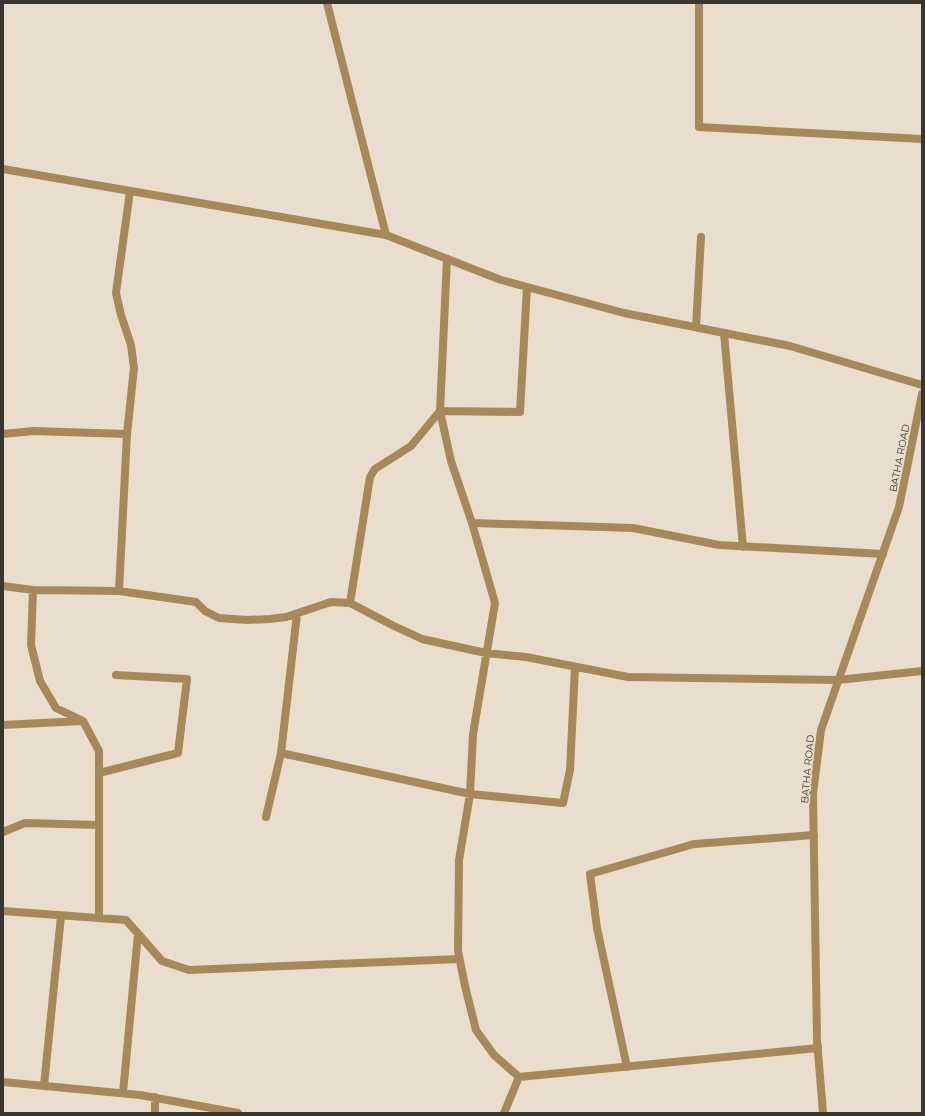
<svg xmlns="http://www.w3.org/2000/svg" width="925" height="1116" viewBox="0 0 925 1116" font-family="Montserrat,sans-serif">
	<style>
		.lines { fill: none; stroke-linecap: round; stroke-linejoin: round }
		.minor { stroke: #a78859; stroke-width: 8 }
		.tertiary { stroke: #a78859; stroke-width: 8 }
		.labels { text-anchor: middle; stroke-width: 3.5; stroke-linejoin: round; paint-order: stroke }
		.street-label { font-size: 10px; fill: #3a352f; stroke: #e9decd }
	</style>
	<rect width="100%" height="100%" fill="#e9decd"/>
	<g class="lines">
		<path class="minor" d="M327,3l59,232
			M699,3v124l223,12
			M447,259l-7,152 11,50 21,62 23,80 -22,131 -3,60 -11,66 -1,91 7,35 11,44 18,25 25,22 299,-29
			M696,327l5,-90
			M724,333l19,214
			M3,434l30,-3 94,3
			M472,523l161,5 86,17 164,9
			M3,586l30,4 86,1 77,11 9,9 14,7 28,2 23,-1 16,-2 45,-15 19,1 42,22 30,14 64,14 40,4 102,20 210,3 84,-9
			M33,590l-2,55 9,36 16,27 27,13 16,30v167
			M119,591l8,-157 7,-66 -3,-23 -10,-30 -5,-22 14,-102
			M350,603l20,-126 5,-8 36,-23 29,-35 80,1 7,-125
			M3,725l79,-4
			M281,753l189,41 93,9 7,-33 5,-103
			M99,773l79,-20 9,-74 -71,-4
			M266,817l15,-64 16,-139
			M3,832l22,-9 74,2
			M3,911l123,9 36,41 27,9 270,-11
			M627,1067l-30,-139 -7,-54 104,-30 120,-9
			M3,1082l137,13 98,18
			M44,1086l17,-170
			M123,1093l15,-159
			M155,1097v16
			M504,1113l15,-36"/>
		<path class="tertiary" d="M3,169l383,66 115,45 123,33 166,33 132,39
			M823,1113l-6,-73 -4,-246 8,-64 78,-223 23,-113"/>
	</g>
	<g class="labels">
		<g class="street-label">
			<text transform="translate(899 458) rotate(-79)" y="4">BATHA ROAD</text>
			<text transform="translate(807 769) rotate(-85)" y="4">BATHA ROAD</text>
		</g>
	</g>
	<rect width="925" height="1116" fill="none" stroke="#3a352f" stroke-width="8"/>
</svg>
